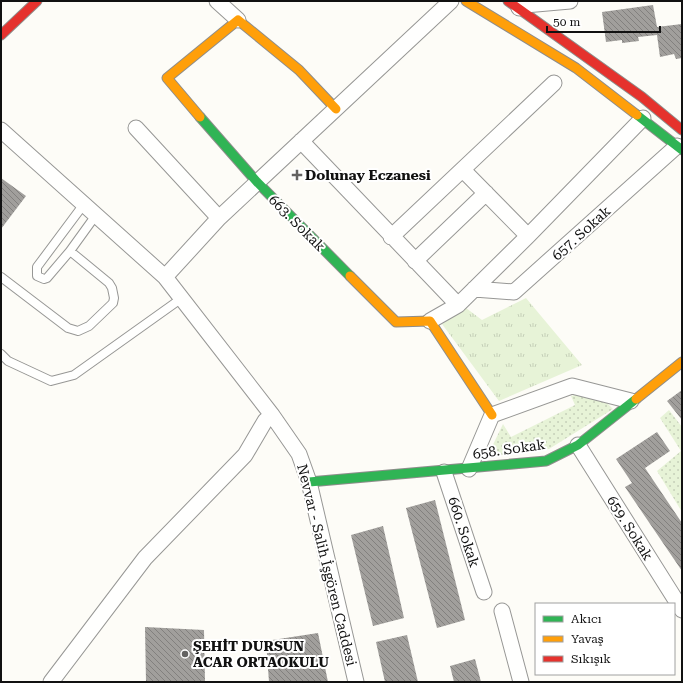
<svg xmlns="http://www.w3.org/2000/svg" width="683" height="683" viewBox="0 0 683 683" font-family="'Roboto Serif',serif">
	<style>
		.grass { fill: url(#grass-dots) }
		.park { fill: url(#park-tufts) }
		.building { fill: url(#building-back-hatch) }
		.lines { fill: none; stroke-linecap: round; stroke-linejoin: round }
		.lane-casing { stroke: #979795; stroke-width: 10 }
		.street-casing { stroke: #979795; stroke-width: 17 }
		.fast-casing { stroke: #8e8d8b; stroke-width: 11 }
		.slow-casing { stroke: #8e8d8b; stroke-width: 11 }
		.jam-casing { stroke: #8e8d8b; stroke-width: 11 }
		.lane { stroke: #fffffe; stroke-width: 8 }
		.street { stroke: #fffffe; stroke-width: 15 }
		.fast { stroke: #30b455; stroke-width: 9 }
		.slow { stroke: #ff9f0a; stroke-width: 9 }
		.jam { stroke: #e5322d; stroke-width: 9 }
		.poi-dot { fill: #646362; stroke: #fff; stroke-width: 1.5 }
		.labels { text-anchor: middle; stroke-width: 4; stroke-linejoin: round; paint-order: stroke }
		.poi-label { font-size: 14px; font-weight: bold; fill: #111; stroke: #fff; text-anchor: start }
		.street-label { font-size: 14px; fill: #111; stroke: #fff }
	</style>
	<defs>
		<pattern id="grass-dots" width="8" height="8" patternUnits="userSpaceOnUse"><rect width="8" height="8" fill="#e7f3d7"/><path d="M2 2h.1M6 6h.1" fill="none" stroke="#c5cfb8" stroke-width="1.8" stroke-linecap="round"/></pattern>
		<pattern id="park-tufts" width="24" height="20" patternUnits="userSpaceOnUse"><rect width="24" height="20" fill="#e7f3d7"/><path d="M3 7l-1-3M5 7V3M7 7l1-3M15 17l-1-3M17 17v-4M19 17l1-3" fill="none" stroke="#c5cfb8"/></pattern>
		<pattern id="building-back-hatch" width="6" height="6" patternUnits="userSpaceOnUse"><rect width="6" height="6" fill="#a19f9c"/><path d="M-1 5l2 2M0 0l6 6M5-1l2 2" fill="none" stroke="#82807e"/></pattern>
	</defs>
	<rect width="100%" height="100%" fill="#fdfcf7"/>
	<path class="grass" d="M584,393l19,6 10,10 -64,40 -62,8 16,-33 8,13 64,-32 -4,-9z
		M669,410l13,17v85l-25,-41 24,-20 -21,-33z"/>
	<path class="park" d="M526,298l56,67 -83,36 -57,-77 24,-16 16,12z"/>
	<path class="building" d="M653,5l4,22 25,-3v34l-6,1 -2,-5 -14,3 -3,-22 -19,2 1,4 -17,2v-3l-16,2 -4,-30z
		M1,178l25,18 -25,33z
		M682,390v30l-15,-19z
		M657,432l13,19 -25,17 37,55v48l-57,-84 7,-4 -16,-24z
		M435,500l30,120 -28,8 -31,-120z
		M383,526l21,92 -31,8 -22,-91z
		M145,627l59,3 1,52h-59z
		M318,633l10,49h-59l-3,-41z
		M407,635l11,47h-33l-9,-40z
		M475,659l6,23h-27l-4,-16z"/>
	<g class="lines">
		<defs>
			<path id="lane" d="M70,251l-23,27 -3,1 -7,-3v-9l47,-63
				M1,277l67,51 10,3 11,-5 24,-23 1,-5 -2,-10 -3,-5 -39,-32 26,-36
				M1,354l7,7 43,20 23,-6 108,-77"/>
			<path id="street" d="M217,1l21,19
				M519,8l6,-3 45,-4
				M136,128l83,90
				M1,130l164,147 107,138 27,39 10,28 47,200
				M301,141l157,164 70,-69 115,-118
				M463,170l65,66
				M391,237l163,-154
				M415,261l71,-68
				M165,277l54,-59 232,-217
				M474,289l40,3 163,-146
				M430,321l28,-16
				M578,445l104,165
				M469,469l23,-54 80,-29 59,15
				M444,472l40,120
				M502,611l19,71
				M51,682l94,-124 100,-103 20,-34 7,-6"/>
			<path id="fast" d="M637,115l45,35
				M200,117l57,65 93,94
				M309,482l237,-21 32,-16 58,-46"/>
			<path id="slow" d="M466,1l110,67 61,47
				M200,117l-33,-39 71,-58 61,50 37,39
				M350,276l46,46 34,-1 62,94
				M636,399l46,-37"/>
			<path id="jam" d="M508,1l134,96 40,33
				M1,35l36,-34"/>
		</defs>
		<use href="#lane" class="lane-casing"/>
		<use href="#street" class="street-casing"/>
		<use href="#fast" class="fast-casing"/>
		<use href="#slow" class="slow-casing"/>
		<use href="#jam" class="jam-casing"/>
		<use href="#lane" class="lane"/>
		<use href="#street" class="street"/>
		<use href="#fast" class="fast"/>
		<use href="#slow" class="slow"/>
		<use href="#jam" class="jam"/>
	</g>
	<g class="poi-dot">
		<path d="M295 169h4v4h4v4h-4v4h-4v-4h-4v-4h4z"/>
		<circle cx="185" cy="654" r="4"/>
	</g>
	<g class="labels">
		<g class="poi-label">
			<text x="305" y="180">Dolunay Eczanesi</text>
			<text x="193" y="651">ŞEHİT DURSUN<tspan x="193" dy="16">ACAR ORTAOKULU</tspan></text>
		</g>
		<g class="street-label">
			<text transform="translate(297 223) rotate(45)" y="5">663. Sokak</text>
			<text transform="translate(581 233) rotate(-42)" y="5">657. Sokak</text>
			<text transform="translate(509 449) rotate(-8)" y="5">658. Sokak</text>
			<text transform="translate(630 528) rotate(58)" y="5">659. Sokak</text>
			<text transform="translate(464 532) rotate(72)" y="5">660. Sokak</text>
			<text transform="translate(327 565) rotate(76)" y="5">Nevvar - Salih İşgören Caddesi</text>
		</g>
	</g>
	<rect width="683" height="683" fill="none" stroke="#111111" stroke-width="4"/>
	<rect x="535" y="603" width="140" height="72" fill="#ffffff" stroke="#a0a0a0"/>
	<rect x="543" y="616" width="20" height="6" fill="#30b455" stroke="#a0a0a0"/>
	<text x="571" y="623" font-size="12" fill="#111111">Akıcı</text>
	<rect x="543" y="636" width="20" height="6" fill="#ff9f0a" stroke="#a0a0a0"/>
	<text x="571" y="643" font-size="12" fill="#111111">Yavaş</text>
	<rect x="543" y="656" width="20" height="6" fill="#e5322d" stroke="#a0a0a0"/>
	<text x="571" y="663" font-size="12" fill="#111111">Sıkışık</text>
	<path d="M547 26v6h113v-6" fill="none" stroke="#111111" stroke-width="2"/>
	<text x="553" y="26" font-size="12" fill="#111111" stroke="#ffffff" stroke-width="3" paint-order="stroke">50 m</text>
</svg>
